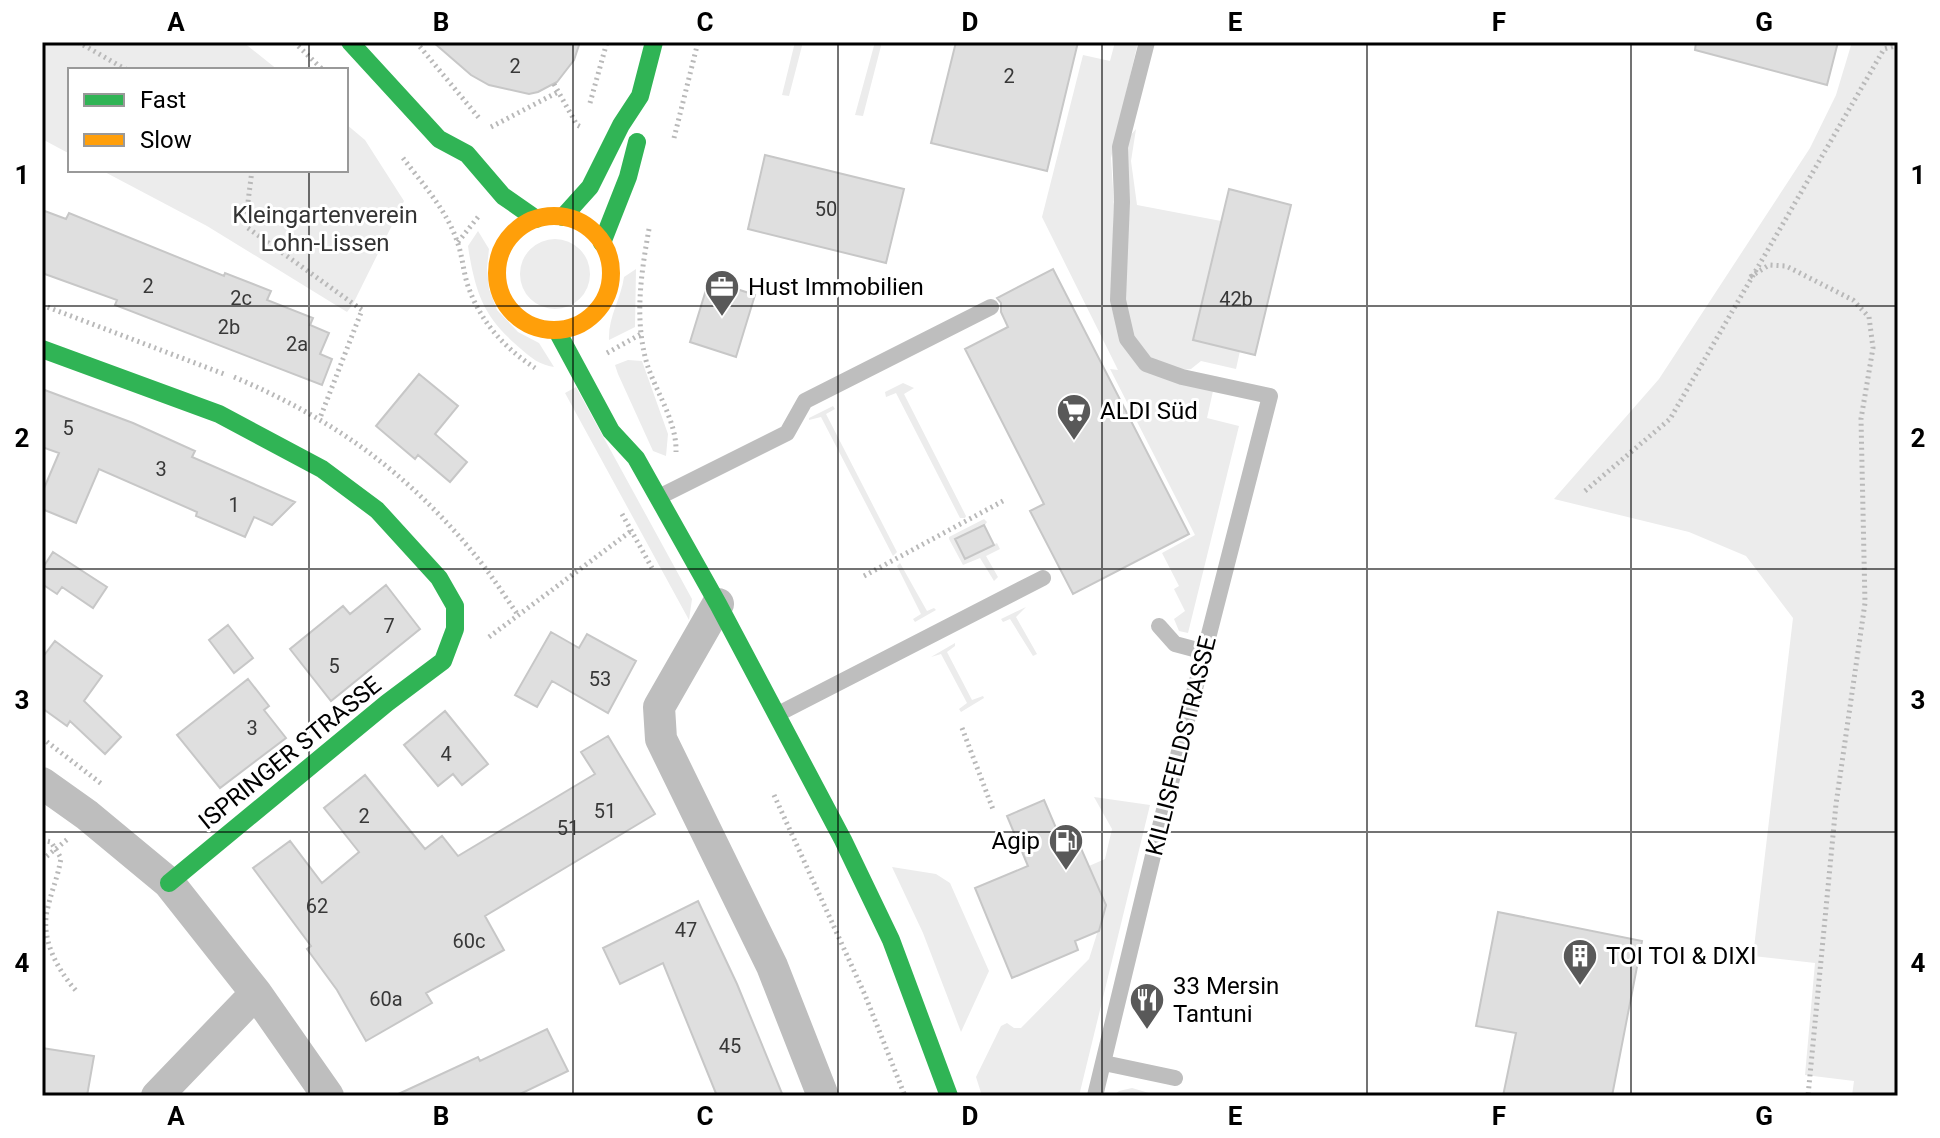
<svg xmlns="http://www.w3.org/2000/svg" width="1940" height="1138" viewBox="0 0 1940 1138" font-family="Roboto,sans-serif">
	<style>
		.green { fill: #ececec }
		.building { fill: #dfdfdf; stroke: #c7c7c7; stroke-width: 2 }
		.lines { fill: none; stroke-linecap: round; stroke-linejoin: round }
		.path { stroke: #b9b9b9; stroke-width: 5; stroke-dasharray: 2 4; stroke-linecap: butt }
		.lane { stroke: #bebebe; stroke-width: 16 }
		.street { stroke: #bebebe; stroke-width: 32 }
		.fast { stroke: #30b455; stroke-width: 18 }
		.slow { stroke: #ff9f0a; stroke-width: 18 }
		.grid { fill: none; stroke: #000; stroke-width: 2; stroke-opacity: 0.55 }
		.labels { text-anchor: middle; stroke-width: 6; stroke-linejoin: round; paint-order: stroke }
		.number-label { font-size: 20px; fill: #383838 }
		.park-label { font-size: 24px; fill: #333; stroke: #fff }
		.poi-label { font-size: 24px; fill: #000; stroke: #fff; text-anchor: start }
		.street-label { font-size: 24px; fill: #000; stroke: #fff }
		.neatline { fill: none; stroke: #000; stroke-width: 3 }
		.grid-label { font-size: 26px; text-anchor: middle; font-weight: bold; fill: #000 }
	</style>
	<rect width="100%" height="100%" fill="#fff"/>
	<path class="green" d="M42,42h201l35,28h-208v84l-28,-15z
		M795,42h8l-14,54 -7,-1z
		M875,42h7l-19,74 -8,-1z
		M1115,42h23l-27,116 3,47 -3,101 11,38 91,47 -6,27 32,8 -51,207 -9,-2 -5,-12 11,-8 -11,-22 5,-3 -17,-33 33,-18 -85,-166 8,1 -76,-153 41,-162 27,6z
		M1852,42h46v1054h-46l2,-15 -49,-6 10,-112 -62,-7 40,-338 -47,-62 -57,-24 -135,-33 105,-120 151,-231 26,-53z
		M346,124l19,16 39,61 -51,103 -6,8 -140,-86 -106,-56h245z
		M1136,129l-5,32 6,44 84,16 -28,119 47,11 -4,18 -35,-8 -10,8 -10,1 -28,-8 -19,-25 -9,-34v-136l4,-30z
		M478,231l11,18 -2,19 2,21 8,21 21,22 21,11 15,24c-14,-2 -23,-9 -33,-18 -35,-30 -44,-50 -52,-96l-1,-7z
		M520 274a35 35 0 1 1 70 0a35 35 0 1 1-70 0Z
		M636,269l-1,58 -26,13c-1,-23 12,-41 15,-63z
		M628,360l14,1 26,73 -2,22 -13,-5 -35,-77 -3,-9z
		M903,383l11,5 -10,6 62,122 -1,2h-5l-64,-125 -10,4 -1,-5z
		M576,387l116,212 -3,21 -124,-227z
		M833,406l2,3 -9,5 71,138 -4,4 -72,-139 -12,3v-2z
		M984,519l3,3 -2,3 -30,14 10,20 32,-16 3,6 -14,7 12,21 -4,4 -14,-23 -17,7 -14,-26v-2z
		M900,563l27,48 7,-3 2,2 -21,12 -2,-3 8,-5 -24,-48z
		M1026,607l-10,10 21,37 -4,2 -23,-37 -7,3 -2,-3z
		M955,643v3l-8,6 25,48 11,-4 1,2 -23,14 -2,-3 8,-6 -26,-49 -10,3z
		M1094,797l56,8 -71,291h-97l-6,-19 25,-51 6,-3 7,5h7l68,-69 17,-54 -17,-39 16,-7 7,-30z
		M892,867l44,7 14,9 39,88 -28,61 -38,-99z
		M1132,1088l27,8h-46l6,-5z"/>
	<path class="building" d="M433,42h147l-6,18 -17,22 -19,10 -9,2 -40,-9 -18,-10z
		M956,42h122l-31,129 -116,-28z
		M1696,42h142l-11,43 -132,-35z
		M765,155l139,34 -18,74 -138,-34z
		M1229,189l62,16 -36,150 -62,-15z
		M42,210l24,9 3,-6 155,63 1,-3 46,18 -4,9 46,18 -3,7 19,8 -9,21 12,5 -10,26 -207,-80 2,-5 -75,-27z
		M1053,269l136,265 -116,60 -43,-83 14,-7 -79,-155 43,-22 -7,-15v-9l-4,-5z
		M709,280l46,15 -19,62 -46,-15z
		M419,374l39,32 -23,28 32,28 -17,20 -32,-27 -3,4 -39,-33z
		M42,389l91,34 62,28 -3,6 103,45 -23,23 -18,-8 -9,20 -49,-21 1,-4 -98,-43 -23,54 -34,-14v-16l17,-40 -17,-6z
		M984,525l10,20 -29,14 -10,-20z
		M53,552l54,35 -14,21 -31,-21 -5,7 -15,-10v-15z
		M386,585l34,44 -89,72 -41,-52 53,-43 7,8z
		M228,625l25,33 -19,15 -25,-33z
		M551,632l28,16 8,-14 49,27 -28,52 -56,-32 -15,26 -22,-12z
		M55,641l47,35 -18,25 37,36 -16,17 -35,-33 -3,5 -25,-18v-50z
		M248,679l21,27 -5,4 22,28 -66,50 -43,-53z
		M445,711l43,53 -26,21 -9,-11 -15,12 -34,-41z
		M608,736l47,78 -170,102 19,34 -78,43 6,10 -66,38 -29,-51 -30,-41 4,-3 -58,-78 37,-27 32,42 37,-31 -35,-44 41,-33 60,74 17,-13 16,20 137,-82 -14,-22z
		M1044,800l12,28 8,-3 10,24 6,-3 26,59 -7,26 -24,10 3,9 -66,28 -37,-90 53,-22 -21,-50z
		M698,901l39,83 46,112h-66l-54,-133 -43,21 -17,-36z
		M1498,912l144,29 -30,155h-109l13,-63 -40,-7z
		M547,1029l21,42 -52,25h-122l84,-39 2,4z
		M42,1048l52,8 -7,40h-45z"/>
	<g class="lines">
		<path class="path" d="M78,42l49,28
			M294,42l28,27
			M416,42l63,76
			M554,84l23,41 6,3
			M590,103l17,-61
			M491,127l67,-35
			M674,138l24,-96
			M403,158c19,25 44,53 54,83 5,13 6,28 10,42 12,37 36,64 68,85
			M252,170l-7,56 117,84 -42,108
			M649,229c-8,45 -15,90 -2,135 9,28 30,58 29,88
			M458,242l20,-25
			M1750,277l19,-12 17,1 67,34 16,17 4,31 -12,71 4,184 -29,201 -28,292
			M42,305l182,69
			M607,353l34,-19
			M234,377c99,42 172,94 241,178 15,18 29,40 43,60
			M1585,491l85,-72 214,-370 14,-4
			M622,514l30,54
			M864,576l139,-75
			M489,637l142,-106
			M962,728l32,84
			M42,738l61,47
			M774,795l91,200 40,101
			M42,840l9,2 10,16c-3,19 -9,31 -13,49 -9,31 10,64 30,86
			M42,860l27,-22"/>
		<path class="lane" d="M661,496l126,-63 18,-32 186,-94
			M1159,626l16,18 30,8
			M778,714l265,-136
			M1104,1063l71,15
			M1095,1096l69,-286 106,-414 -88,-19 -36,-13 -19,-25 -9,-39 4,-98 -2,-55 27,-105"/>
		<path class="street" d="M718,604l-59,103 2,32 111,227 51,130
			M42,783l45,32 82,68 87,110 72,103
			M157,1096l99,-103"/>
		<path class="fast" d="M350,42l89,97 28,15 36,42 33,23
			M563,217l27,-30 31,-62 19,-29 14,-54
			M602,243l26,-66 9,-35
			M557,331l54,100 25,27 82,146 125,236 48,100 58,156
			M42,349l177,65 103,55 55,41 62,68 16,28v23l-12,32 -56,42 -218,180"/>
		<path class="slow" d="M497 273a57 57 0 1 1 114 0a57 57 0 1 1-114 0Z"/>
	</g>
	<path class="grid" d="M309,42v28M573,42v1054M838,42v1054M1102,42v1054M1367,42v1054M1631,42v1054M309,170v926M42,306h1856M42,569h1856M42,832h1856"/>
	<defs>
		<symbol id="office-pin" viewBox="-11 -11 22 30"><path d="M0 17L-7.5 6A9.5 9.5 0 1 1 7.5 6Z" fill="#595959" stroke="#fff"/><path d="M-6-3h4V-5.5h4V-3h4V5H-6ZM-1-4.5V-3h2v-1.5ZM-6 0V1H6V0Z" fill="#fff"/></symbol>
		<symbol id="supermarket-pin" viewBox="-11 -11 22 30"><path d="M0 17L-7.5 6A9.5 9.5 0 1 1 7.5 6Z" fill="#595959" stroke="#fff"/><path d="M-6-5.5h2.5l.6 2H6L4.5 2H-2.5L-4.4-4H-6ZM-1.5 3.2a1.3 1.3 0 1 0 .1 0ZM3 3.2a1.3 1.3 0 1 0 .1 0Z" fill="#fff"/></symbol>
		<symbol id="fuel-pin" viewBox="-11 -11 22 30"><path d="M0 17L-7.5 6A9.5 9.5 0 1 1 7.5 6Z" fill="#595959" stroke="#fff"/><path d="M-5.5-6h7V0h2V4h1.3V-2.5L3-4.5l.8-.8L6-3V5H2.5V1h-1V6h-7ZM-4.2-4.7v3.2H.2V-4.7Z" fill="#fff"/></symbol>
		<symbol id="building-pin" viewBox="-11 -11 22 30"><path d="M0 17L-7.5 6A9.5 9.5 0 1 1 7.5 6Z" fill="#595959" stroke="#fff"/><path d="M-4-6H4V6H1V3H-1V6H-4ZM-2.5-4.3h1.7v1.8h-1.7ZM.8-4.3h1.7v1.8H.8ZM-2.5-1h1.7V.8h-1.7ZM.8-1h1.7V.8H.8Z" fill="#fff"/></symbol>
		<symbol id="restaurant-pin" viewBox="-11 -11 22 30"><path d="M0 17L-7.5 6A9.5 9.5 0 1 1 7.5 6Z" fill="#595959" stroke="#fff"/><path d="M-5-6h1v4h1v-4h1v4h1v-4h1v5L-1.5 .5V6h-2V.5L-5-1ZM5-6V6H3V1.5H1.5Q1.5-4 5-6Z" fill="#fff"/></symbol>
	</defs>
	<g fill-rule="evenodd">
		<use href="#office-pin" x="702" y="267" width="40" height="54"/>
		<use href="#supermarket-pin" x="1054" y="391" width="40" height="54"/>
		<use href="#fuel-pin" x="1046" y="821" width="40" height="54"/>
		<use href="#building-pin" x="1560" y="936" width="40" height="54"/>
		<use href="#restaurant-pin" x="1127" y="980" width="40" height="54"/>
	</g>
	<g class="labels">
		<g class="number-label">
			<text x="515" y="73">2</text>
			<text x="1009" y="83">2</text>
			<text x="826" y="216">50</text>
			<text x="148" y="293">2</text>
			<text x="241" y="305">2c</text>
			<text x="1236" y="306">42b</text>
			<text x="229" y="334">2b</text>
			<text x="297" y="351">2a</text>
			<text x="68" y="435">5</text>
			<text x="161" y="476">3</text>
			<text x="234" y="512">1</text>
			<text x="389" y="633">7</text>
			<text x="334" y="673">5</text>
			<text x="600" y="686">53</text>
			<text x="252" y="735">3</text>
			<text x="446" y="761">4</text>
			<text x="605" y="818">51</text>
			<text x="364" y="823">2</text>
			<text x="568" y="835">51</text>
			<text x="317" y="913">62</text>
			<text x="686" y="937">47</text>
			<text x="469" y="948">60c</text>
			<text x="386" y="1006">60a</text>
			<text x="730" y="1053">45</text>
		</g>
		<g class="park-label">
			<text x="325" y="223">Kleingartenverein<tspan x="325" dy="28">Lohn-Lissen</tspan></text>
		</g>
		<g class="poi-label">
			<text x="748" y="295">Hust Immobilien</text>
			<text x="1100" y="419">ALDI Süd</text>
			<text x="1040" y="849" text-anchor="end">Agip</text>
			<text x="1606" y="964">TOI TOI &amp; DIXI</text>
			<text x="1173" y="994">33 Mersin<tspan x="1173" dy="28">Tantuni</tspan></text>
		</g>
		<g class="street-label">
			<text transform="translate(1181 746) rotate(-76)" y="8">KILLISFELDSTRASSE</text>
			<text transform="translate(290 753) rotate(-39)" y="8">ISPRINGER STRASSE</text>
		</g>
	</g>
	<rect width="1940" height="1138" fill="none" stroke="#ffffff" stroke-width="88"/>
	<rect x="68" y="68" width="280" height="104" fill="#ffffff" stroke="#999999" stroke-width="2"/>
	<rect x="84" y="94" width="40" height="12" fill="#30b455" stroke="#999999" stroke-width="2"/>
	<text x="140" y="108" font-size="24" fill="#000000">Fast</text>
	<rect x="84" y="134" width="40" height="12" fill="#ff9f0a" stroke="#999999" stroke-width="2"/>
	<text x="140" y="148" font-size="24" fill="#000000">Slow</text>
	<rect x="44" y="44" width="1852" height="1050" class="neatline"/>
	<g class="grid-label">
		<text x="176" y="31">A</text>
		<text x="441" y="31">B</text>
		<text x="705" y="31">C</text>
		<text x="970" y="31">D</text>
		<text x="1235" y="31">E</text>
		<text x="1499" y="31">F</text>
		<text x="1764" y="31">G</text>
		<text x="22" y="184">1</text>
		<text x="1918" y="184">1</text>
		<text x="22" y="447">2</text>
		<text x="1918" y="447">2</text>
		<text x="22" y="709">3</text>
		<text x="1918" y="709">3</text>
		<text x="22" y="972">4</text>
		<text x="1918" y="972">4</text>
		<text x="176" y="1125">A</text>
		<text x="441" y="1125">B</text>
		<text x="705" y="1125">C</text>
		<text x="970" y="1125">D</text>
		<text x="1235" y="1125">E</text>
		<text x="1499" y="1125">F</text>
		<text x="1764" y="1125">G</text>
	</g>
</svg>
